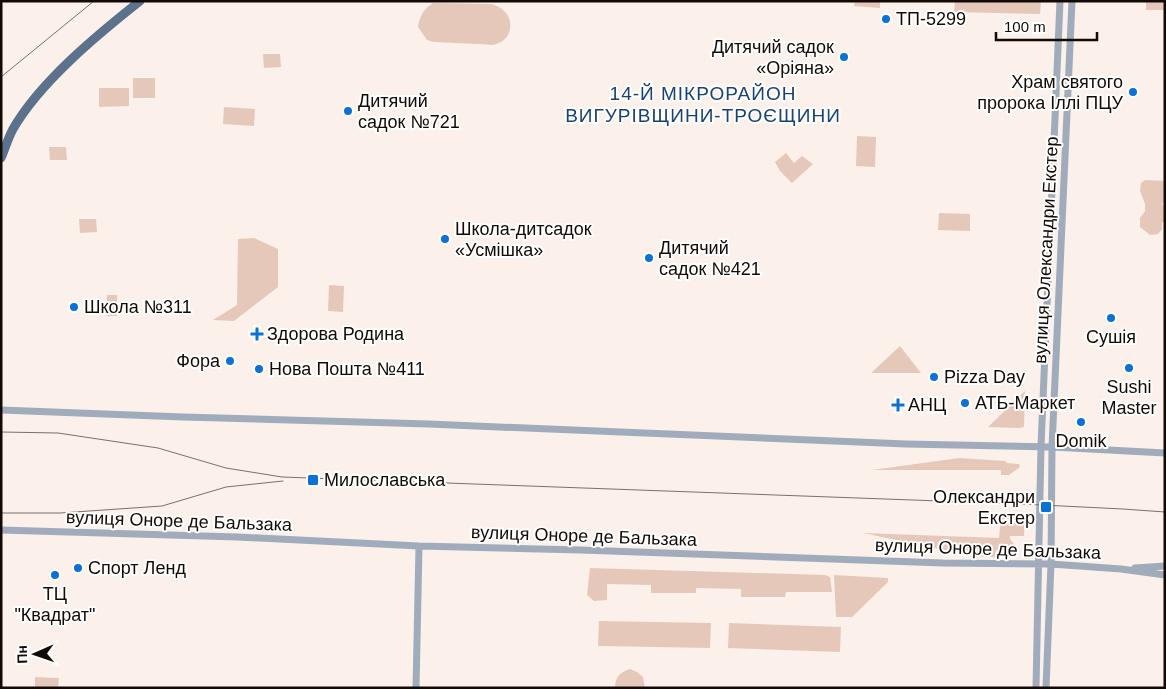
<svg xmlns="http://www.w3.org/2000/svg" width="1166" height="689" viewBox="0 0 1166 689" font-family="Arial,sans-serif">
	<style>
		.green { fill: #e5c8ba }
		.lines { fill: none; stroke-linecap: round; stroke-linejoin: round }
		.minor { stroke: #a0acbb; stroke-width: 7 }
		.major { stroke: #5c718c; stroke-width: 9 }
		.tram { stroke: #7a706b; stroke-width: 1 }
		.poi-dot { fill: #0a71d9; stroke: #fff; stroke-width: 2 }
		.labels { text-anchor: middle; stroke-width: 4; stroke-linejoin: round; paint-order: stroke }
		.poi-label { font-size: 18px; fill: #130a06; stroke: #fff; text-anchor: start }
		.street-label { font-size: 18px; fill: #130a06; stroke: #fff }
		.neighbourhood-label { font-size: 19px; letter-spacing: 1px; fill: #174276; stroke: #fff }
	</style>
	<rect width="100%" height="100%" fill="#fbf0ea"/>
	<path class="green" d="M855,1h25v7l-26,-2z
		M955,1h86l-1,13 -86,-2z
		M1146,1h19v9h-19z
		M433,3l58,1c26,6 25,37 2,41 -4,0 -11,-1 -16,-1 -14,-1 -29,-1 -43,-2l-7,-2 -9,-13c2,-12 6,-18 15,-24z
		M263,54h17l1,13 -17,1z
		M133,78h22v20h-22z
		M99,88h30v18l-30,1z
		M224,107l31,2 -1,17 -31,-2z
		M857,136l19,1 -1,30 -19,-1z
		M49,147h17l1,13h-17z
		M786,153l8,10 8,-7 11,8 -21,19 -12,-12 -5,-9z
		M1145,180l20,1v20l-3,3 3,3v14l-3,2v6l-4,5 -8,1 -10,-8v-9l5,-7v-7l-5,-13 1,-8z
		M939,213l31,1v17l-32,-1z
		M79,219h17l1,13 -17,1z
		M254,238l24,11v38l-44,34 -21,-1 24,-15 1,-66z
		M329,285l15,1 -1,26 -15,-1z
		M107,295h10v21h-11z
		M900,346l21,27h-50z
		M1025,391l-1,36 -5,1 -31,-1z
		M959,458l46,3 2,2 12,1 1,3 -11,8h-8v-5h-129z
		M1001,516l24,1 -1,19h-14v3l7,9 -1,5 -20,-3 -1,7 -22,-1 -110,-23 136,5z
		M590,568l235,7 5,2 2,15h-46l-1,5h-44v-8l-45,-1v5h-45v-8l-44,-1v16l-13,1 -7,-6z
		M834,575l54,3v4l-36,35h-16z
		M599,621l112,2 -1,25 -112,-2z
		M729,623l112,4 -1,25 -112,-4z
		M630,669l7,3 6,5 2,11h-30c0,-11 5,-16 15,-19z
		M35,677l24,1 -1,10h-23z"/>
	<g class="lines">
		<path class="minor" d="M1,410l182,7 246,7 477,20 146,3 113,6
			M1,530l236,7 182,9 162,4 362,13 108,1 70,5 44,6
			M1135,568l30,-2
			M416,688l3,-142
			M1036,688l5,-242 19,-445
			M1046,688l5,-124 1,-117 20,-446"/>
		<path class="major" d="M1,158c4,-9 7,-20 12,-29 27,-47 84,-94 127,-128"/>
		<path class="tram" d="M1,77l93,-76
			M1,432l57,1 100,15 68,20 56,9 740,27 101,5 42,3
			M1,513h59l102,-7 64,-19 57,-6"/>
	</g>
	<g class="poi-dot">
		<circle cx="886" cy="19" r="5"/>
		<circle cx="844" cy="57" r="5"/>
		<circle cx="1133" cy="92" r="5"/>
		<circle cx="348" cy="111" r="5"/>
		<circle cx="445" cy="239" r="5"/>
		<circle cx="649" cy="258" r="5"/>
		<circle cx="74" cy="307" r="5"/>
		<circle cx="1111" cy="318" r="5"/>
		<path d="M254.5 326.5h5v5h5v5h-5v5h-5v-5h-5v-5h5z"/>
		<circle cx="230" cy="361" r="5"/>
		<circle cx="1129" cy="368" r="5"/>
		<circle cx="259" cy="369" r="5"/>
		<circle cx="934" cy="377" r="5"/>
		<circle cx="965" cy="403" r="5"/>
		<path d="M895.5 397.5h5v5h5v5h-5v5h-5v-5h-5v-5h5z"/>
		<circle cx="1081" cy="422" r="5"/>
		<rect x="307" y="474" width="12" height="12" rx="2.5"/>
		<rect x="1040" y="501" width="12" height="12" rx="2.5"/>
		<circle cx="78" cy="568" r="5"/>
		<circle cx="55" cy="575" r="5"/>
	</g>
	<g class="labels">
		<g class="poi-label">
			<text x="896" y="25">ТП-5299</text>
			<text x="834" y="53" text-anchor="end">Дитячий садок<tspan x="834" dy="21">«Оріяна»</tspan></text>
			<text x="1123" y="88" text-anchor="end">Храм святого<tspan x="1123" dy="21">пророка Іллі ПЦУ</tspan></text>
			<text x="358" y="107">Дитячий<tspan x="358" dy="21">садок №721</tspan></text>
			<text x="455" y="235">Школа-дитсадок<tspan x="455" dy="21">«Усмішка»</tspan></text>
			<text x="659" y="254">Дитячий<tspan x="659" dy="21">садок №421</tspan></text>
			<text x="84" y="313">Школа №311</text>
			<text x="267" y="340">Здорова Родина</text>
			<text x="1111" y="343" text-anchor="middle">Сушія</text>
			<text x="220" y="367" text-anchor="end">Фора</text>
			<text x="269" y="375">Нова Пошта №411</text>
			<text x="944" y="383">Pizza Day</text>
			<text x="1129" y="393" text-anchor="middle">Sushi<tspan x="1129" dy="21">Master</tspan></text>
			<text x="975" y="409">АТБ-Маркет</text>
			<text x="908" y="411">АНЦ</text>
			<text x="1081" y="447" text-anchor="middle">Domik</text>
			<text x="324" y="486">Милославська</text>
			<text x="1035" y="503" text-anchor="end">Олександри<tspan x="1035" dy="21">Екстер</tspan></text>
			<text x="88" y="574">Спорт Ленд</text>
			<text x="55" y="600" text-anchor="middle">ТЦ<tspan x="55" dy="21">"Квадрат"</tspan></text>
		</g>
		<g class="street-label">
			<text transform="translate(1046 250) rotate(-87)" y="6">вулиця Олександри Екстер</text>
			<text transform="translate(179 521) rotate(2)" y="6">вулиця Оноре де Бальзака</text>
			<text transform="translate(584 536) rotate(2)" y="6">вулиця Оноре де Бальзака</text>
			<text transform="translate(988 549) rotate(2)" y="6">вулиця Оноре де Бальзака</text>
		</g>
		<g class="neighbourhood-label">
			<text x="703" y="100">14-Й МІКРОРАЙОН<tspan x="703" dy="22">ВИГУРІВЩИНИ-ТРОЄЩИНИ</tspan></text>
		</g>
	</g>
	<rect width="1166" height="689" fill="none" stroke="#130a06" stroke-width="5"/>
	<g transform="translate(35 654) rotate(268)" stroke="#ffffff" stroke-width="4" paint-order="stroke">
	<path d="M0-4L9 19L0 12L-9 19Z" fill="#130a06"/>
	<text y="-8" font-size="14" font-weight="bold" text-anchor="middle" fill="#130a06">Пн</text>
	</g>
	<path d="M996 32v8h101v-8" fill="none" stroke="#130a06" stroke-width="2.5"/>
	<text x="1004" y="32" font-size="15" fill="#130a06" stroke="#ffffff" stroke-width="4" paint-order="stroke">100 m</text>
</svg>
